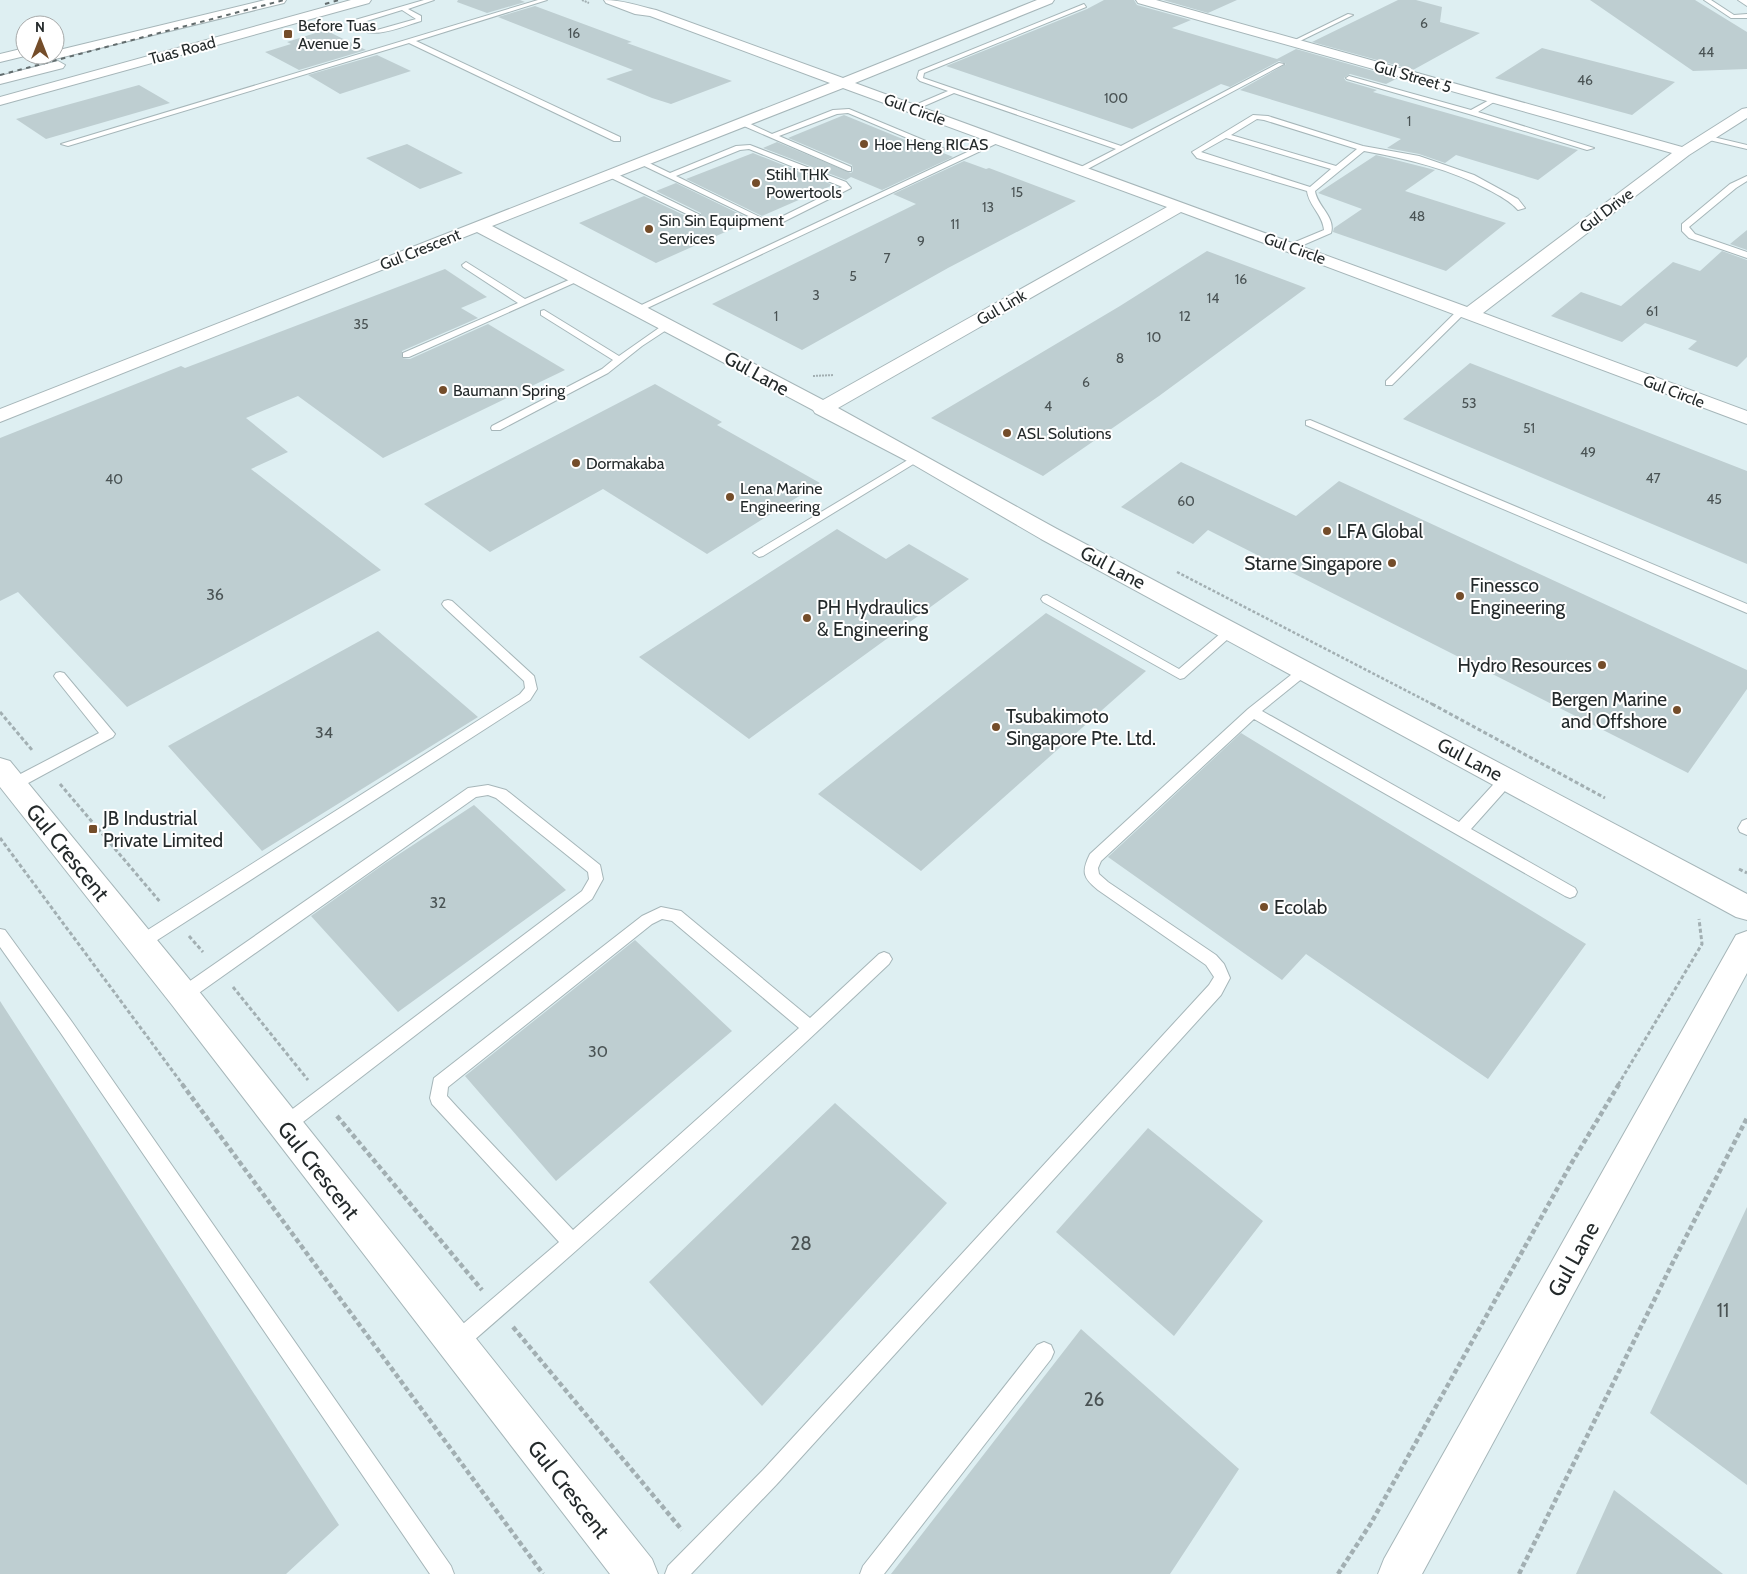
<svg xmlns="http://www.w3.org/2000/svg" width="1747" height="1574" viewBox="0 0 1747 1574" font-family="Cabin,sans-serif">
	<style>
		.building { fill: #beced1 }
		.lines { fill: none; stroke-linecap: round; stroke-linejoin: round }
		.lane-casing { stroke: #a6b6b9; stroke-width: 2 }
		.street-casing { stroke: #a6b6b9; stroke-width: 2 }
		.primary-casing { stroke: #a6b6b9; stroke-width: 2 }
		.path-far3 { stroke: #a2afb2; stroke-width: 2; stroke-dasharray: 2 1; stroke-linecap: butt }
		.path-far2 { stroke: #a2afb2; stroke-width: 2.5; stroke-dasharray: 3 2; stroke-linecap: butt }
		.path-far1 { stroke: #a2afb2; stroke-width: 3; stroke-dasharray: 4 2.5; stroke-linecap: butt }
		.path { stroke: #a2afb2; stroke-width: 4.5; stroke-dasharray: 5 3; stroke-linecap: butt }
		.lane { fill: #fff; fill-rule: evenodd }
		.street { fill: #fff; fill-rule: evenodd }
		.primary { fill: #fff; fill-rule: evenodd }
		.rail { stroke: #626c6d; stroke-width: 2; stroke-dasharray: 4.5 4.5; stroke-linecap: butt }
		.poi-dot { fill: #744d2a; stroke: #fff; stroke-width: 2 }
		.labels { text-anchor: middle; stroke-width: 4; stroke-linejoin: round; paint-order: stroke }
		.far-number-label { font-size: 14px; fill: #4a5354 }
		.far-poi-label { font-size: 16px; fill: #242a2b; stroke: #fff; text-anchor: start }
		.far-street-label { font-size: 16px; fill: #242a2b; stroke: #fff }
		.number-label { font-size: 16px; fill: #4a5354 }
		.street-label { font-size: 19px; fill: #242a2b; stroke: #fff }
		.poi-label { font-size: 19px; fill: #242a2b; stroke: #fff; text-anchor: start }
		.near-number-label { font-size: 19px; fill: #4a5354 }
		.near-street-label { font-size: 22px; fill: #242a2b; stroke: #fff }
	</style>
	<rect width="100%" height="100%" fill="#deeff2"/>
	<path class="building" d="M458,0h62l5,2 -38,11 -30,-11z
		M1104,0h30l3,5 54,15 -19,8 105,31 19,-10 102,29 -12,6 -36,-10 -6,4 2,3 31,9 -4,2 205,58 -40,30 -82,-25 -11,8 -26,-9 -32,-6 14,-9 -161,-49 46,-26 -7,-3 -49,26 -9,-3 -89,45 -186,-63 141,-57z
		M1163,0h74l-29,13z
		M1398,0h18l26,7 -2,15 40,11 -67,37 -101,-28z
		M1590,0h105l52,32v37l-54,2z
		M535,6l97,36 -5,1 105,38 -61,23 -19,-6 -46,-19 27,-9 -135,-53z
		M325,30l41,20 -67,20 -34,-18 26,-8 -4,-2z
		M1542,48l133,34 -43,33 -137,-37z
		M377,55l34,16 -71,23 -32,-19z
		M139,85l31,18 -124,36 -30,-20z
		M844,115l93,38 4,-1 12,5 -71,33 -31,-13 -5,3 -83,-32 14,-6 74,31 2,-2 -1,-6 -64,-27z
		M407,144l56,29 -43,16 -54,-31z
		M753,153l80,32 -71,31 -76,-37z
		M1376,155l59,15 -30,21 101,32 -60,48 -113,-39 1,-4 28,-19 -44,-16z
		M964,161l22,8 3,-1 87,33 -128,67 -146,82 -90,-46 204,-100 -23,-10z
		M676,183l76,37 -96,43 -77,-40 65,-27 48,23 9,-2v-4l-45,-22z
		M1747,230v20l-17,-6z
		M1207,251l99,37 -147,108 -116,80 -112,-58 189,-112z
		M1722,251l25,9v97l-10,10 -49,-18 9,-8 -52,-18 -23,19 -71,-26 30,-24 40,14 52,-44 27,9z
		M445,269l42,28 -26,11 17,10 -76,33v7l8,1 78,-35 77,46 -182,88 -85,-62 -52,22 42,34 -37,17 130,101 -254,137 -109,-115 -18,9v-163l181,-72 4,2z
		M1470,363l277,108v93l-344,-145z
		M655,384l67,38 -5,3 103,58 -113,71 -104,-65 -113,63 -66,-48z
		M1181,462l115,54 43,-35 408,189v19l-59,84 -480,-243 -15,14 -72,-37z
		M837,529l49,30 23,-15 60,35 -220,160 -110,-82z
		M1046,613l100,58 -225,200 -103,-77z
		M378,631l100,86 -216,134 -94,-105z
		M1241,733l345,211 -98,135 -182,-125 -24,26 -174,-123z
		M474,805l92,85 -168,122 -87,-96 73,-52z
		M635,940l97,91 -176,150 -91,-105z
		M0,1001l339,524 -53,49h-286z
		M835,1103l112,100 -185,203 -113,-124z
		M1148,1128l115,93 -89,115 -118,-104z
		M1747,1207v278l-97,-72z
		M1081,1329l158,140 -69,105h-279z
		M1614,1490l109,84h-147z"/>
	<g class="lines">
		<defs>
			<path id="lane" d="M424,0h10l-26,9 13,7v5c-24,7 -49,21 -71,3l5,-4zM402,10l14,9 -39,11h-8l-12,-6z
				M538,0h9l-131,41 204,96v4h-6l-205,-98 -341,103 -7,-2z
				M1704,0h7l23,15 13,-1v4h-16z
				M1084,4l2,3 -162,66 -1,5 198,68 158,-83 5,1 -202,108 -4,-2 1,-2 37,-19 -162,-56 -39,17 -7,-2 40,-17 -28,-10 -3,-3 2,-7z
				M1348,14l5,1 -57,28 -5,-1z
				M1349,76l122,34 22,-12h4v2l-19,12 116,36 -7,2 -118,-36 -122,-35 -1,-1z
				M849,109l96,40 -7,2 -90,-38 -11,1 -58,22 72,31v4h-3l-111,-48 7,-2 28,13 61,-24z
				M1253,115l15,1 95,30 56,10 55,19 44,24 7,9 -7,2c-8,-9 -18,-14 -29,-20 -39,-21 -81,-31 -125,-39l-49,40c2,15 21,26 16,42l-37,16h-6v-4l36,-15c-1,-15 -15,-24 -17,-39l-110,-33 -5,-6zM1257,119l7,1 93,29 -21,17 -105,-31zM1226,138l105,31 -21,18 -109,-35z
				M1705,135l42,10v4l-42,-10z
				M997,138l7,2 -363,171 -3,1 -5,-3z
				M750,145l96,37 5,6 -70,35h-18l-127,-61 7,-2 27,13 66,-27zM749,149l91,37 2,1 -65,32h-13l-88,-43 64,-26z
				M607,172h6l87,43 -7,2 -86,-41z
				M1747,176v5l-11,7 -47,39 6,7 52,18v6l-58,-20 -7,-7v-7l48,-40z
				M466,262l59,37 53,-23 7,2 -176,79h-6v-4l115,-50 -55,-36 -1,-2z
				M1462,308l5,3 -2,2 -73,72h-6v-4l73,-72z
				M544,310l75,46 47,-33h6l2,2 -32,21 -34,27 -108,57h-8l-1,-2 1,-2 110,-57 11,-9 -72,-45v-4z
				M1310,420l437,184v9l-441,-188v-4z
				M916,455l4,1 1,2 -1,2 -157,96 -4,1 -6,-4z
				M1047,595l132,74 49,-42 4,-1 6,4 -54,48 -4,1 -137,-77 -2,-3 2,-3z
				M448,600l4,1 82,75 3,13 -7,11 -385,248 -5,1 -5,-1 -3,-5 3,-5 385,-244 5,-6 -1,-7 -80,-74 -2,-3 2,-3z
				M1305,666l4,1 2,3 -2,3 -47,38 197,111 43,-47 5,-1 5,1 2,4 -2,4 -41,46 104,59 2,4 -2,4 -5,2 -5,-2 -311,-177 -153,142 -3,7 1,6 9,8 108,73 8,9 6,14 -9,17 -444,489 -86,90h-26l3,-8 95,-96 446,-485 5,-8 -8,-12 -108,-75c-15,-12 -17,-18 -8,-36l158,-145 53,-42z
				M60,672l4,1 51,61 -2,3 -94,51 -5,1 -5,-1 -2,-4 2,-4 90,-47 -43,-54 -2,-3 2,-3z
				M488,785l18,5 94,75 3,14 -11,20 -302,233 -6,2 -6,-2 -3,-6 3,-6 304,-229 7,-12 -1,-7 -92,-74 -8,-3 -12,2 -287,203 -6,2 -6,-2 -2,-5 2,-5 291,-202z
				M1747,819v16l-7,-3 -2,-4 4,-7z
				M661,907l20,4 129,107 69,-64 5,-2 5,2 3,5 -3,5c-138,131 -280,259 -425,385l-7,3 -7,-3 -3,-7 3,-7 109,-93 -127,-138 -2,-6 4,-20 208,-162zM662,919l10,2 127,107 -226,202 -116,-123 -10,-11 1,-9 204,-163z
				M0,929l5,1 67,92 379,544 3,8h-24l-370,-542 -60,-85z
				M1044,1342l7,3 3,7 -3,7 -167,215h-24l3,-8 174,-221z"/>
			<path id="street" d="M604,0c18,0 35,6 52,10l187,68 194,-78h17l-2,3 -197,80 612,224 205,-154 -534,-150 -2,-3h20l526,147 60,-38 5,-1v10l-58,37 -206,158 264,98v13l-566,-212 -343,196 219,121 690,365v26l-11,-3 -695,-378 -132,-77 -94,-49 -2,-3 -336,-178 -477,190v-13l830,-326 -180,-67 -15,-2 -29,-11zM843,88l324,119 -344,193 -331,-174z
				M1738,0h9v6z
				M0,758l10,3 184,224 458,574 6,15h-48l-438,-569 -172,-218z
				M1747,931v42l-325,601h-44l6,-15 352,-624z"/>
			<path id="primary" d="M265,0h21l-2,3 -229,56 -7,-4h7v-4z
				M351,0h20l-2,3 -369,102v-8z
				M25,48v7h4l-29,7v-8z
				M58,61l7,4 -2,3 -63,16v-8z"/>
		</defs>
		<use href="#lane" class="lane-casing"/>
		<use href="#street" class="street-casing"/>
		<use href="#primary" class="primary-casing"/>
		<path class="path-far3" d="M582,0l7,3
			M813,376l21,-1"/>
		<path class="path-far2" d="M1177,572l257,133"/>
		<path class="path-far1" d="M1432,704l173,94
			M0,712l32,38
			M60,784l101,119
			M0,838l183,247
			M1739,869l8,4
			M189,936l14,16
			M233,987l75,93
			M1618,1085l84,-141 -3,-25"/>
		<path class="path" d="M182,1084l361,490
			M337,1116l145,174
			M513,1327l169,203
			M1338,1574l33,-51 200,-359 48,-80
			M1519,1574l151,-306 77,-150"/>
		<use href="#lane" class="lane"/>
		<use href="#street" class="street"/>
		<use href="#primary" class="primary"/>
		<path class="rail" d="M325,4l14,-4
			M0,75l284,-75"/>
	</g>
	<g class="poi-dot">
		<rect x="283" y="29" width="10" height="10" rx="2.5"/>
		<circle cx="864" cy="144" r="5"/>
		<circle cx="756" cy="183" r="5"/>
		<circle cx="649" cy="229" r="5"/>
		<circle cx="443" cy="390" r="5"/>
		<circle cx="1007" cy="433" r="5"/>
		<circle cx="576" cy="463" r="5"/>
		<circle cx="730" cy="497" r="5"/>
		<circle cx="1327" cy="531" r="5"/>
		<circle cx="1392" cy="563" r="5"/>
		<circle cx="1460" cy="596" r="5"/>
		<circle cx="807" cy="618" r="5"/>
		<circle cx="1602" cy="665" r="5"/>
		<circle cx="1677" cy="710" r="5"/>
		<circle cx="996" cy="727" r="5"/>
		<rect x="88" y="824" width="10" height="10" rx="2.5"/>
		<circle cx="1264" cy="907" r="5"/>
	</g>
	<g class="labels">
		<g class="far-number-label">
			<text x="1424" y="28">6</text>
			<text x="574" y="38">16</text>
			<text x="1706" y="57">44</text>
			<text x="1585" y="85">46</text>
			<text x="1116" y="103">100</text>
			<text x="1409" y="126">1</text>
			<text x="1017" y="197">15</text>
			<text x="988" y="212">13</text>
			<text x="1417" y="221">48</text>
			<text x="955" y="229">11</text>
			<text x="921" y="246">9</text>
			<text x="887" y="263">7</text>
			<text x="853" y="281">5</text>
			<text x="1241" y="284">16</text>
			<text x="816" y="300">3</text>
			<text x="1213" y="303">14</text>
			<text x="1652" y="316">61</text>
			<text x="776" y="321">1</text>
			<text x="1185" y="321">12</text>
			<text x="361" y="329">35</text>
			<text x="1154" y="342">10</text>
			<text x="1120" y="363">8</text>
			<text x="1086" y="387">6</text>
			<text x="1469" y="408">53</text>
			<text x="1048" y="411">4</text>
			<text x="1529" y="433">51</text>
			<text x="1588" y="457">49</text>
			<text x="1653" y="483">47</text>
			<text x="114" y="484">40</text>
			<text x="1714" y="504">45</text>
			<text x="1186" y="506">60</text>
		</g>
		<g class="far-poi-label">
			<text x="298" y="31">Before Tuas<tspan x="298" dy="18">Avenue 5</tspan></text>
			<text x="874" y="150">Hoe Heng RICAS</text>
			<text x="766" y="180">Stihl THK<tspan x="766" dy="18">Powertools</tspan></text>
			<text x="659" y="226">Sin Sin Equipment<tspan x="659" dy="18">Services</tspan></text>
			<text x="453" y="396">Baumann Spring</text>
			<text x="1017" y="439">ASL Solutions</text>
			<text x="586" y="469">Dormakaba</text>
			<text x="740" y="494">Lena Marine<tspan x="740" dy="18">Engineering</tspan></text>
		</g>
		<g class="far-street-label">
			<text transform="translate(182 50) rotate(-15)" y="6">Tuas Road</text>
			<text transform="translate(1413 76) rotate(16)" y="6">Gul Street 5</text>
			<text transform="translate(915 109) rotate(20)" y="6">Gul Circle</text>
			<text transform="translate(1606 210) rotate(-37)" y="6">Gul Drive</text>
			<text transform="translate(1295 248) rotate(20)" y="6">Gul Circle</text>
			<text transform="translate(420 249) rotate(-22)" y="6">Gul Crescent</text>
			<text transform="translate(1001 307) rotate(-30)" y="6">Gul Link</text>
			<text transform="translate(1674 391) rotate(21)" y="6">Gul Circle</text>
		</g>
		<g class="number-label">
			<text x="215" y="600">36</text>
			<text x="324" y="738">34</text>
			<text x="438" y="908">32</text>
			<text x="598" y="1057">30</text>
		</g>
		<g class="street-label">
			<text transform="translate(757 373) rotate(29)" y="7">Gul Lane</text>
			<text transform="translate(1113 567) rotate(28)" y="7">Gul Lane</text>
			<text transform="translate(1470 759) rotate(28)" y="7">Gul Lane</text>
		</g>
		<g class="poi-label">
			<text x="1337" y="538">LFA Global</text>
			<text x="1382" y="570" text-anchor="end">Starne Singapore</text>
			<text x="1470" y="592">Finessco<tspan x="1470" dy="22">Engineering</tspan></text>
			<text x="817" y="614">PH Hydraulics<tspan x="817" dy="22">&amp; Engineering</tspan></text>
			<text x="1592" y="672" text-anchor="end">Hydro Resources</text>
			<text x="1667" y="706" text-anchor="end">Bergen Marine<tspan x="1667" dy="22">and Offshore</tspan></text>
			<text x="1006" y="723">Tsubakimoto<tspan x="1006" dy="22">Singapore Pte. Ltd.</tspan></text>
			<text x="103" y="825">JB Industrial<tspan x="103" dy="22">Private Limited</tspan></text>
			<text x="1274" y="914">Ecolab</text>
		</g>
		<g class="near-number-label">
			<text x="801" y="1250">28</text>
			<text x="1723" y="1317">11</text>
			<text x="1094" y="1406">26</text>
		</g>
		<g class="near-street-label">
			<text transform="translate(68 852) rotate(51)" y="8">Gul Crescent</text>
			<text transform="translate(319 1170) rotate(52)" y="8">Gul Crescent</text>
			<text transform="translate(1573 1259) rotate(-61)" y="8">Gul Lane</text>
			<text transform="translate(569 1489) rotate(52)" y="8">Gul Crescent</text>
		</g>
	</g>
	<g transform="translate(40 40)"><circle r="24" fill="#ffffff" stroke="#a7aaaa"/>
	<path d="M0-4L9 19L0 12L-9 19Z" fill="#744d2a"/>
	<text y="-8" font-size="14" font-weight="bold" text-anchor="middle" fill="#242a2b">N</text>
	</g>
</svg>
